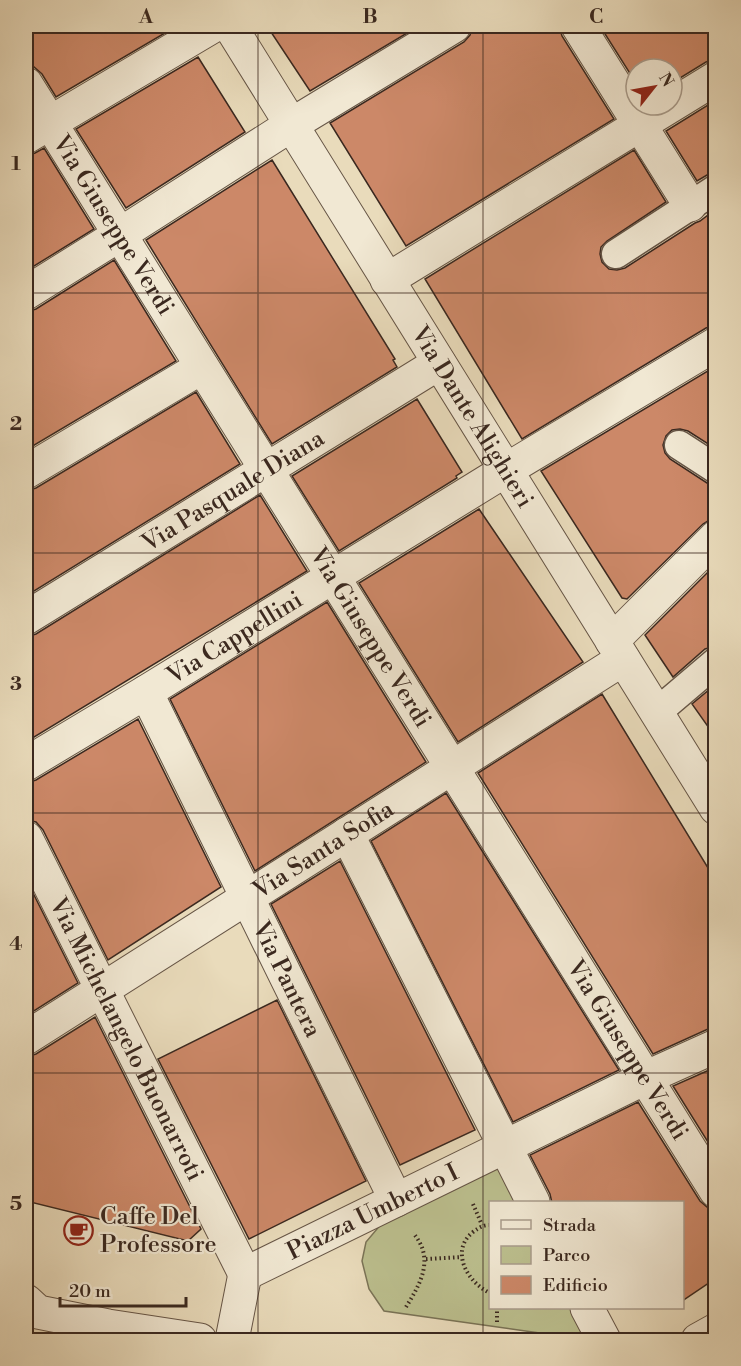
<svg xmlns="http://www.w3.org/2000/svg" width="741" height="1366" viewBox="0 0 741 1366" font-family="'Libre Bodoni',serif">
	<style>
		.green { fill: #bbbe8d; stroke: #7a7356; stroke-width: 1.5 }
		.building { fill: #cc8868; stroke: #3a281f; stroke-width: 1.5 }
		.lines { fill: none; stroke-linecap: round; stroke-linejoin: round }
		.pedestrian-casing { stroke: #665546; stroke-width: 31 }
		.minor-casing { stroke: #665546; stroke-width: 35 }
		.path { stroke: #3a281f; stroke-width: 4; stroke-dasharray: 1.5 3; stroke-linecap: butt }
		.pedestrian { stroke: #f1e8d3; stroke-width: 28 }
		.minor { stroke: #f1e8d3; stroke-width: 33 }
		.grid { fill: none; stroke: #3a281f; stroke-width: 1.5; stroke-opacity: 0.55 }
		.labels { text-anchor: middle; stroke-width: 4.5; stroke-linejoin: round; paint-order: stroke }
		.street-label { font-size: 24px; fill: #3a281f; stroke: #f1e8d3 }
		.poi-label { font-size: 24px; fill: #3a281f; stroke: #f1e8d3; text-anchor: start }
		.neatline { fill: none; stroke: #3a281f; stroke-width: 2 }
		.grid-label { font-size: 20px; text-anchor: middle; font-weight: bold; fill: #3a281f }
	</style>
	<rect width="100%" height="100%" fill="#e9dbbb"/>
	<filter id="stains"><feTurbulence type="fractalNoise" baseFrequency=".00333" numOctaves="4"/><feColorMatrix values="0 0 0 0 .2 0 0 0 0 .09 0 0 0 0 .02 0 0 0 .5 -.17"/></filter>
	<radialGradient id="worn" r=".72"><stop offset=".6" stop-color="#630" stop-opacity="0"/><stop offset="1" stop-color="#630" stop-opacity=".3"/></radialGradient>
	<path class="green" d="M502,1161l20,41h-32v106h83l16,32 -205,-29 -15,-22 -7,-28 4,-19 16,-19z"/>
	<path class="building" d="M26,26h151l-121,71 -14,-23 -8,-7 -8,-2z
		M267,26h152l-109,65z
		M473,26h86l3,10 52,83 -208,127 -76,-123 134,-81 6,-7z
		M600,26h116v33l-10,3 -34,21v-14h-36v14z
		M198,57l47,75 -119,76 -50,-79z
		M716,100v73l-9,2 -10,6 -31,-50z
		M44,148l50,81 -68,42v-115l9,-3z
		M634,150l32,52 -59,39 -6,6 -1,7 2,8 7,7 8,1 8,-2 70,-45 5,-2 16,-12v116l-10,3 -184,111 -97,-160z
		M272,160l123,199 -2,1 4,7 -125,77 -126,-204z
		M114,260l62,101 -150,89v-138l10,-3z
		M716,366v83l-28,-18 -8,-2 -8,1 -6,6 -3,9 2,8 5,6 37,24 9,2v34h-5l-8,5 -76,75 -5,-1 -81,-127z
		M196,392l44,72 -214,132v-105l10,-3z
		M417,399l45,73 -6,4 1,2 -118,73 -47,-75z
		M260,495l47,76 -281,171v-105l10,-3z
		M479,509l104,153 -125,80 -99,-159z
		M716,564v82l-11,3 -32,28 -28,-42z
		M327,602l99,160 -171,109 -85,-172z
		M716,684v54l-24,-34z
		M602,694l114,187v147l-8,1 -55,25 -175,-281z
		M138,719l83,168 -113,73 -65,-130 -7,-8 -10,-2v-37l10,-3z
		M446,793l173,277 -106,52 -142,-281z
		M340,861l135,269 -75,35 -129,-261z
		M26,879l52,104 -52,33z
		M277,1000l89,181 -117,58 -91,-180z
		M95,1017l106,212 -13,12 -162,-40v-144l10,-3z
		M716,1067v88l-43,-69z
		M638,1102l62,99 7,6 9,3v68l-34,23v-98h-130l-2,-9 -20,-39z"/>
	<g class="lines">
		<defs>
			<path id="pedestrian" d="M616,254l100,-65
				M679,445l37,24
				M656,713l60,-51"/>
			<g id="minor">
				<path id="s1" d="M230,26l486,782"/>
				<path d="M578,26l112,179"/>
				<path id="s2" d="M26,84l690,1107"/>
				<path d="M26,137l187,-111"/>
				<path d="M387,280l329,-202"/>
				<path d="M26,293l93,-58 172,-110 163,-99"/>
				<path d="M26,472l176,-105"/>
				<path id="s3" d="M26,618l413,-255"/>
				<path d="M612,641l104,-104"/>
				<path id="s4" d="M146,692l250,508"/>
				<path id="s5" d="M26,764l120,-72 360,-222 210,-126"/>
				<path d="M347,834l186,368"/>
				<path id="s6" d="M26,838l219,436"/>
				<path id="s7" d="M26,1038l597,-379"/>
				<path id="s8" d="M245,1274l400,-196 71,-32"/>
				<path d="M26,1301l12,11 70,14 92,14"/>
				<path d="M587,1308l17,32"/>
				<path d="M232,1340l13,-66"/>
				<path d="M698,1340l18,-10"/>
			</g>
		</defs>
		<use href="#pedestrian" class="pedestrian-casing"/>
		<use href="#minor" class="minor-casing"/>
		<path class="path" d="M473,1204l9,21
			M490,1225c-7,0 -10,2 -17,7 -24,19 -5,51 17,61
			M426,1259l36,-2
			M406,1307c15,-24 29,-49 7,-74
			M497,1322v-14"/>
		<use href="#pedestrian" class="pedestrian"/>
		<use href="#minor" class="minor"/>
	</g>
	<path class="grid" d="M258,26v1314M483,26v1314M26,293h690M26,553h690M26,813h690M26,1073h690"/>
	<defs>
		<symbol id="cafe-ring" viewBox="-11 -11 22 22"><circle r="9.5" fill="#f1e8d3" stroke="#8f2418" stroke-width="1.5"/><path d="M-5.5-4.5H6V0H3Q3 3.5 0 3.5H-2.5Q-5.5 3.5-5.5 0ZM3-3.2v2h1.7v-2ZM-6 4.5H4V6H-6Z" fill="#8f2418"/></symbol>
	</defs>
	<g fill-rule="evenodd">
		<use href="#cafe-ring" x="62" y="1214" width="33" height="33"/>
	</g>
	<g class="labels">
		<g class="street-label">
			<text dy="8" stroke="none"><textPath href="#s2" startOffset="166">Via Giuseppe Verdi</textPath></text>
			<text dy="8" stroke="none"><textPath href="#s1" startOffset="460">Via Dante Alighieri</textPath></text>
			<text dy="8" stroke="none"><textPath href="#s3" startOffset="243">Via Pasquale Diana</textPath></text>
			<text dy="8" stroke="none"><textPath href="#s5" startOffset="244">Via Cappellini</textPath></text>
			<text dy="8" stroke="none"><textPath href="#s2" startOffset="652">Via Giuseppe Verdi</textPath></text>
			<text dy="8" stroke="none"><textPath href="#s7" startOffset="352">Via Santa Sofia</textPath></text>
			<text dy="8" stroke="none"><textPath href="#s4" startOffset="320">Via Pantera</textPath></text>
			<text dy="8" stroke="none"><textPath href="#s6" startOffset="225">Via Michelangelo Buonarroti</textPath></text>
			<text dy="8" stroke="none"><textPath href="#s2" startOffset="1138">Via Giuseppe Verdi</textPath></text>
			<text dy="8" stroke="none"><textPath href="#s8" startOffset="142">Piazza Umberto I</textPath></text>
		</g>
		<g class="poi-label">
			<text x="100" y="1224">Caffe Del<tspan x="100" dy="28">Professore</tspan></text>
		</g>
	</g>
	<rect width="741" height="1366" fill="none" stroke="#e9dbbb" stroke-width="66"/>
	<rect x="489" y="1201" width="195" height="108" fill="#f1e8d3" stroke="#a89b8b" stroke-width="1.5"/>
	<rect x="501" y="1220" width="30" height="9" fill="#f1e8d3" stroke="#a89b8b" stroke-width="1.5"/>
	<text x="543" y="1231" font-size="18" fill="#3a281f">Strada</text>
	<rect x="501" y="1246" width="30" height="18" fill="#bbbe8d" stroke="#a89b8b" stroke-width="1.5"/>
	<text x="543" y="1261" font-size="18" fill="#3a281f">Parco</text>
	<rect x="501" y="1276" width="30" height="18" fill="#cc8868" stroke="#a89b8b" stroke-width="1.5"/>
	<text x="543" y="1291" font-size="18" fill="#3a281f">Edificio</text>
	<g transform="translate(654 87) rotate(59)"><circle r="28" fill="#f1e8d3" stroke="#a89b8b" stroke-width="1.5"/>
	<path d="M0-4.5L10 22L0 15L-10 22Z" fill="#8f2418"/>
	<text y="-9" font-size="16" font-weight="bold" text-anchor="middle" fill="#3a281f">N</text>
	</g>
	<path d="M60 1297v9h126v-9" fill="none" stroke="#3a281f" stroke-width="3"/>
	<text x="69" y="1297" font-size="18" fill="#3a281f" stroke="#f1e8d3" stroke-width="4.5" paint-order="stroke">20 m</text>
	<rect x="33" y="33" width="675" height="1300" class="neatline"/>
	<g class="grid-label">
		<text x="146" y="23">A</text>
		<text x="370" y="23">B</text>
		<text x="596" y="23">C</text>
		<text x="16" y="170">1</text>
		<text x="16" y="430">2</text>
		<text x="16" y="690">3</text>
		<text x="16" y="950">4</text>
		<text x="16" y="1210">5</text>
	</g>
	<rect width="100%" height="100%" filter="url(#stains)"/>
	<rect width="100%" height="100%" fill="url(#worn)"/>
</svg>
